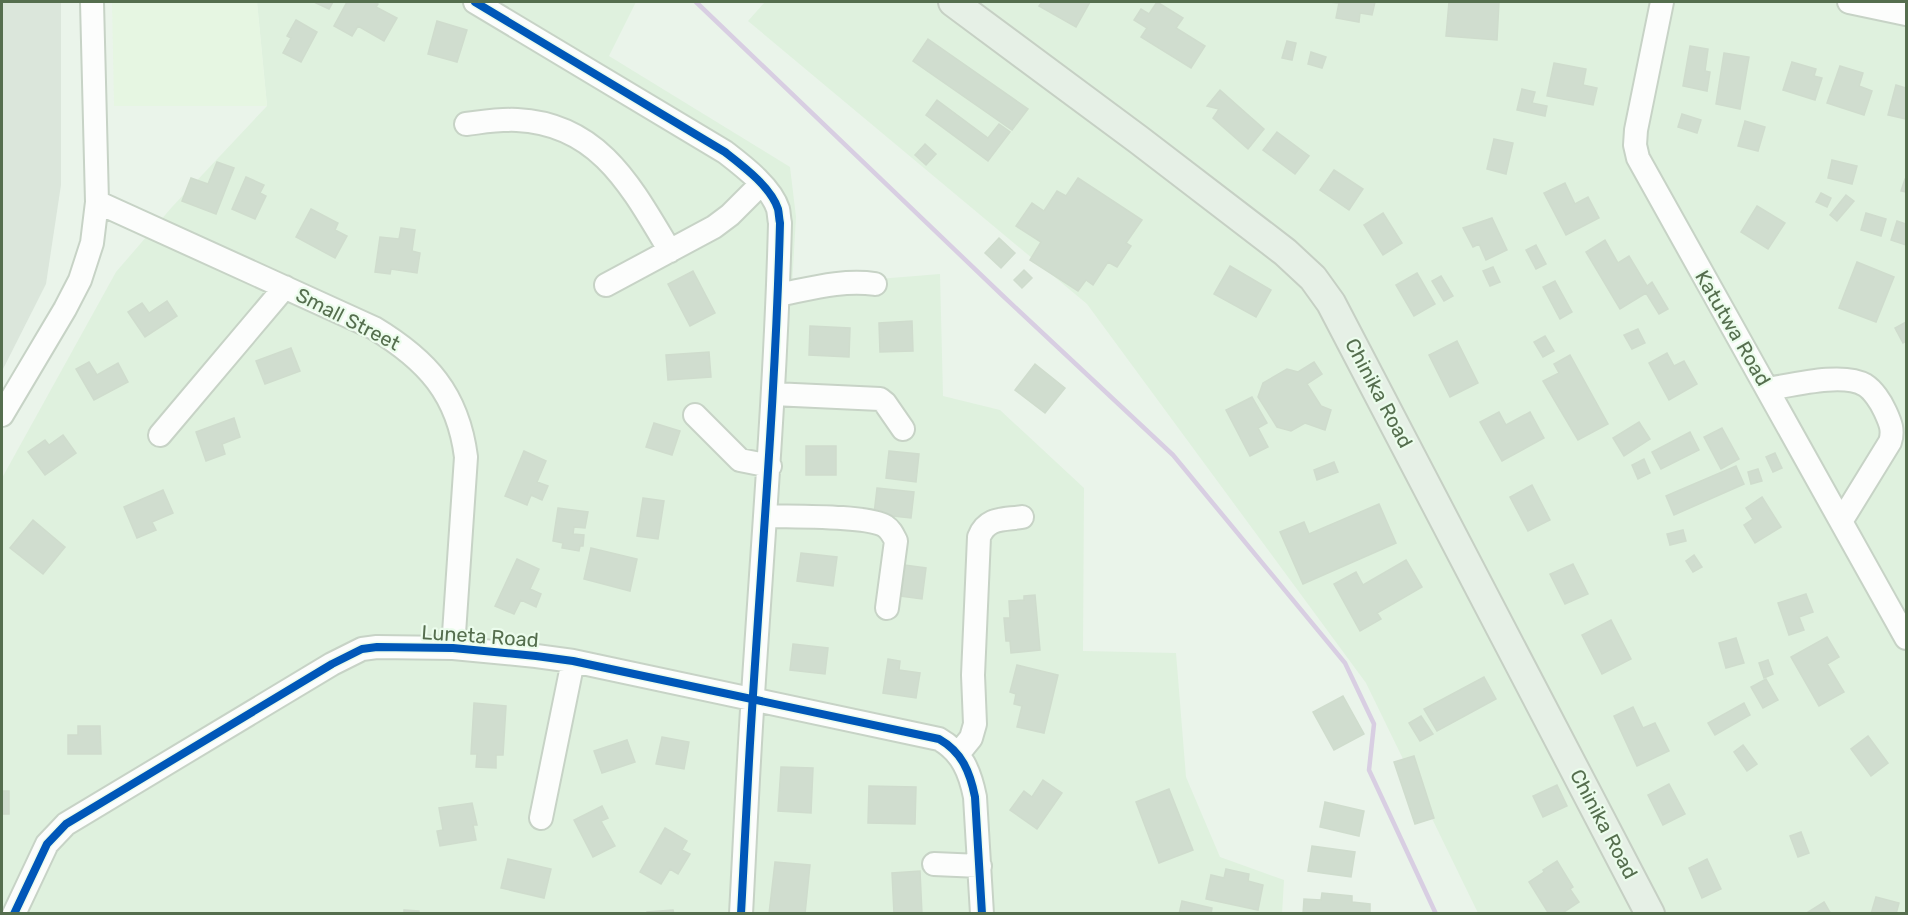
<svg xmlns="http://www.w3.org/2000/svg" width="1908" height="915" viewBox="0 0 1908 915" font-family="Rubik,sans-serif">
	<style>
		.residential { fill: #dff1de }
		.commercial { fill: #e6f6e2 }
		.industrial { fill: #dbe6db }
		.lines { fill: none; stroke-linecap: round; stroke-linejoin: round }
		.stream { stroke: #d8cee2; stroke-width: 4.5 }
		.building { fill: #d0ddcf; stroke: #cfdccd; stroke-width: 1.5 }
		.minor-casing { stroke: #c7d3c6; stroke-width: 26 }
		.major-casing { stroke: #c6d0c4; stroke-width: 32 }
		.minor { stroke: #fcfdfc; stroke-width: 22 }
		.major { stroke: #e6f0e6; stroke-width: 28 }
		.cycleway-casing { stroke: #ebfcec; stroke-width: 11 }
		.cycleway { stroke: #0057b8; stroke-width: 8 }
		.labels { text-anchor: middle; stroke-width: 4.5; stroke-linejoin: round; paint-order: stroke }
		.street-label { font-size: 20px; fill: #556e4e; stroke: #ebfcec }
	</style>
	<rect width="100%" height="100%" fill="#eaf4ea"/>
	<path class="residential" d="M257,2h379l-27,54 181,111 6,50 -4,69 148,-12 3,122 57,14 84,78 -1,163 93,2 10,124 34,80 64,23 -2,34h-1280v-436l114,-206 56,-65 95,-101z
		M765,2h1141v911h-428l-112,-230 -279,-379 -339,-283z"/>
	<path class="commercial" d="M112,2h145l10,104h-153z"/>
	<path class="industrial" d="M2,2h59v183l-15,99 -44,87z"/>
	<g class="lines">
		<path class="stream" d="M696,2l306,293 171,160 172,208 29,61 -5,46 67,144"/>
	</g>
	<path class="building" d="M314,2h19l-4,7z
		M347,2h27l4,2 -2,3 21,11 -13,23 -26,-15 -6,10 -18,-10z
		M1042,2h48l-14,25 -37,-21z
		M1157,2l26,16 -7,10 29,18 -14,22 -50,-31 6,-9 -13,-8 7,-11 8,5z
		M1329,2h46l-3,13 -12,-2 -1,9 -23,-4 3,-15z
		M1449,2h50l-2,38 -51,-4z
		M296,20l21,12 -16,30 -18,-9 8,-15 -4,-2z
		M437,21l30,9 -10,32 -29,-8z
		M928,39l100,70 -16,21 -99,-69z
		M1287,41l9,2 -4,17 -10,-2z
		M1690,46l18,3 -3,22 5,1 -3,19 -24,-5z
		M1311,52l15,5 -4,11 -14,-4z
		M1724,53l25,4 -9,52 -24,-5z
		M1792,62l24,7 -2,7 8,2 -7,22 -32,-10z
		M1554,63l32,6 -3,16 14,3 -4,17 -46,-9z
		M1840,66l23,7 -4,13 13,5 -8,24 -37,-12z
		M1896,85l10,3v31l-18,-4z
		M1522,89l13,3 -3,11 15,3 -2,10 -28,-6z
		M1220,90l44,39 -16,20 -35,-31 6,-9 -12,-3z
		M937,100l51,38 11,-14 11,8 -22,29 -62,-46z
		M1682,114l19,6 -4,13 -19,-6z
		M1745,121l20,6 -7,24 -20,-5z
		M1277,132l32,24 -14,18 -32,-24z
		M1494,139l19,4 -7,31 -19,-5z
		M925,144l11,10 -10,11 -11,-10z
		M1832,160l25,6 -5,18 -24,-6z
		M217,162l17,6 -18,46 -34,-13 9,-23 17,6z
		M1334,170l29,19 -14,21 -29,-20z
		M246,177l18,8 -4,8 6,3 -11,23 -23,-10z
		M1078,178l64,42 -16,23 5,3 -14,21 -9,-5 -15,23 -7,-5 -8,11 -48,-31 11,-18 -25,-16 16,-23 12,8 13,-20 9,5z
		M1905,179h1v13l-5,-1z
		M1565,183l10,21 13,-7 11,21 -33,17 -22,-42z
		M1821,193l10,5 -4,9 -11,-5z
		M1846,195l8,6 -17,20 -7,-6z
		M1757,206l28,17 -17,26 -27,-17z
		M311,209l27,14 -3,7 12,6 -12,22 -39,-21z
		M1383,213l19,30 -19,12 -19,-30z
		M1866,213l20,6 -5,17 -20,-6z
		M1492,218l15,32 -21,10 -7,-16 -6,3 -10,-19z
		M1897,221l9,3v21l-15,-5z
		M401,228l14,2 -3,21 8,2 -3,20 -26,-4 -1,5 -15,-2 5,-35 19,2z
		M999,238l16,15 -14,15 -16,-15z
		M1605,240l13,23 11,-7 18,30 5,-4 16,27 -9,5 -13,-21 -26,16 -34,-57z
		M1536,245l10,19 -10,5 -10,-19z
		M1857,262l37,15 -18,45 -37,-14z
		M1230,266l41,24 -15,27 -42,-23z
		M1493,267l7,15 -10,4 -7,-15z
		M1024,270l8,8 -10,10 -8,-8z
		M693,271l22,42 -25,13 -22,-42z
		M1417,273l18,31 -21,12 -18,-31z
		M1441,276l12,20 -9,5 -12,-20z
		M1555,281l17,31 -12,7 -17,-32z
		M167,301l10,15 -32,21 -17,-25 14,-9 7,10z
		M912,321l1,30 -33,1 -1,-29z
		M1906,322v19l-3,2 -8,-15z
		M810,326l40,2 -1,29 -40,-2z
		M1638,329l7,14 -13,6 -8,-14z
		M1545,336l9,15 -11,6 -9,-15z
		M1457,341l21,42 -28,14 -21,-42z
		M291,348l9,23 -35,13 -9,-23z
		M709,352l2,25 -43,3 -2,-25z
		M1667,353l7,13 10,-5 13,23 -28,16 -20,-37z
		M1570,355l38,69 -30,16 -35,-59 16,-8 -5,-9z
		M89,362l8,13 21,-12 10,19 -34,18 -18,-31z
		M1314,362l8,12 -15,10 14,22 10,4 -6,20 -20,-7 -14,8 -14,-4 -19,-30 5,-14 24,-14 11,3z
		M1035,364l30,24 -20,25 -30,-23z
		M1252,397l15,26 -9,5 10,19 -18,9 -24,-46z
		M1499,412l7,13 24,-13 14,26 -42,23 -22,-39z
		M234,418l6,19 -18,7 3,10 -19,7 -10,-29z
		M1639,422l11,17 -26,17 -11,-18z
		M654,423l26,8 -8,24 -26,-8z
		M1722,428l17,31 -18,10 -17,-32z
		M1690,432l9,18 -38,19 -9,-17z
		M63,435l13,18 -31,22 -17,-23 17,-12 4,5z
		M806,446h30v29h-30z
		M524,451l22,10 -9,21 11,4 -6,14 -11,-5 -4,10 -22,-9z
		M889,451l30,3 -3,28 -30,-4z
		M1775,453l7,15 -9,4 -7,-15z
		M1644,459l6,14 -12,6 -6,-14z
		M1334,462l4,10 -21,8 -3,-10z
		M1736,466l8,18 -70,31 -8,-19z
		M1758,469l4,12 -11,3 -3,-12z
		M1532,485l18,35 -22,11 -18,-34z
		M877,488l37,4 -3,26 -37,-4z
		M163,490l10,23 -21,9 4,8 -19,8 -13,-31z
		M1762,497l19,30 -26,16 -11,-18 9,-6 -7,-11z
		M643,498l21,3 -6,38 -21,-3z
		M1379,504l17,39 -93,41 -23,-52 24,-10 5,12z
		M558,508l30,4 -3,16 -11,-1 -1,7 11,1 -1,11h-3l-1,5 -17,-3 1,-5 -10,-2z
		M33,520l32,27 -22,27 -33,-26z
		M1683,530l3,11 -16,4 -3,-11z
		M591,548l46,11 -7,32 -46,-12z
		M801,553l36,4 -4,29 -36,-5z
		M1694,555l8,12 -9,5 -7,-11z
		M517,559l22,10 -9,20 11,5 -5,13 -15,-7 -7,14 -19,-8z
		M1406,560l16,27 -45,26 4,6 -21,12 -26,-47 22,-12 7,13z
		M897,564l29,4 -4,31 -29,-4z
		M1573,564l15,30 -23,10 -15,-30z
		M1806,594l7,18 -14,5 5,13 -15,5 -11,-32z
		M1035,595l5,55 -29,3 -1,-12h-4l-2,-23h6l-1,-17 15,-1v-4z
		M1611,620l20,39 -29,15 -20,-39z
		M1827,637l12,20 -12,7 17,28 -25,14 -28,-49z
		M1736,638l8,25 -18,5 -7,-25z
		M793,644l35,4 -3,26 -35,-4z
		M888,659l12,2 -1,9 21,3 -4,25 -33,-5z
		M1768,660l5,14 -9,4 -5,-15z
		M1017,665l41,10 -14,58 -27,-6 5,-21 -8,-2 2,-10 -6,-2z
		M1484,677l12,22 -59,32 -13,-22z
		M1766,679l12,21 -15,8 -12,-21z
		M1343,696l21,38 -30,16 -21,-38z
		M474,703l32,3 -3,49h-7v13l-20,-1 1,-13h-6z
		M1744,703l6,12 -35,20 -7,-12z
		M1633,707l10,21 12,-5 14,28 -32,15 -23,-50z
		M1421,716l12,18 -13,7 -11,-18z
		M78,726h22l1,28h-33v-19h10z
		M1868,736l20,27 -17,13 -20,-27z
		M662,737l27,5 -5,27 -28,-5z
		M627,740l8,22 -33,11 -8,-22z
		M1743,745l14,19 -10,7 -13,-19z
		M1414,756l20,62 -19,6 -21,-62z
		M781,767l32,1 -2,45 -33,-2z
		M1043,780l19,13 -25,36 -27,-19 14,-19 8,6z
		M1669,784l16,30 -22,11 -15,-30z
		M1557,785l10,21 -24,11 -10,-21z
		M869,786l47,1 -1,37 -47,-1z
		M1169,789l24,61 -34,13 -23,-61z
		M2,791h7v23h-7z
		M1325,802l39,9 -5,25 -39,-9z
		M472,803l5,22h-4l3,15 -36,6 -3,-15 6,-1 -4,-22z
		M602,806l6,12 -7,3 14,25 -22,11 -19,-37z
		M665,828l22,13 -5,9 8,4 -12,20 -8,-5 -9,15 -21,-12z
		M1801,832l8,21 -11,4 -8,-21z
		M1312,846l43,6 -4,25 -43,-6z
		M508,859l43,10 -7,29 -43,-10z
		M1707,859l14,30 -19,9 -13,-30z
		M1557,861l16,26 -3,2 9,13 -18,12h-12l-20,-32 15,-10 -1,-2z
		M775,862l35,3 -5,49h-36z
		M1226,869l23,5 -1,7 15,4 -5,25 -52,-11 5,-24 13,3z
		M920,871l2,43h-28l-2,-41z
		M1322,893l30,3v6l18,2v10h-67l1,-15 17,1z
		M1876,897l23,6 -3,11h-25z
		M1182,901l30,7 -1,6h-32z
		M1824,902l7,12h-26z
		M404,910l15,1v3h-15z
		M673,910l1,4h-27v-2z"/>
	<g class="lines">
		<defs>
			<path id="minor" d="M475,2l250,150c18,14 46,35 53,57 1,4 1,10 2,14 -4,158 -17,315 -27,472 -5,73 -8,146 -12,219
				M1662,2l-26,128 -1,15 3,13 268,480
				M1849,2l57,12
				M466,124c17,-2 34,-5 51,-4 83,4 115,68 153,131
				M97,202l277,126c53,32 84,66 92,129l-13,191
				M606,285l108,-58 16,-12 31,-31
				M778,295c31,-6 65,-16 97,-11
				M1768,389c25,-4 75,-17 97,-4 8,5 16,17 20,26 5,11 9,19 5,31l-48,78
				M773,394l107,5 5,4 18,26
				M2,415l63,-106 15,-29 12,-37 5,-41 -5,-200
				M695,415l45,45 30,6
				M160,435l125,-148
				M765,516c26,1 101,-1 120,10 6,4 8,9 11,15l-9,67
				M958,754l13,-16 4,-14 -2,-49 6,-138c8,-20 24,-17 43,-20
				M541,818l32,-157
				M934,864l46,2
				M14,914l33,-70 19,-20 266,-160 30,-15 15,-2 76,1 83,8 37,5 366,78c23,13 31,33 36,58l7,117"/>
			<path id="major" d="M953,2l186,138 146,112 28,26 18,25 319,611"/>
		</defs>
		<use href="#minor" class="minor-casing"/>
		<use href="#major" class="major-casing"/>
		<use href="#minor" class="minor"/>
		<use href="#major" class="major"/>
		<defs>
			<path id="cycleway" d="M475,2l250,150c18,14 46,35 53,57 1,4 1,10 2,14 -4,158 -17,315 -27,472 -5,73 -8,146 -12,219
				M14,914l33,-70 19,-20 266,-160 30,-15 15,-2 76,1 83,8 37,5 366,78c23,13 31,33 36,58l7,117"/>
		</defs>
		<use href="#cycleway" class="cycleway-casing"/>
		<use href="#cycleway" class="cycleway"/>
	</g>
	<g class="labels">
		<g class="street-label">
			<text transform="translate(348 319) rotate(27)" y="7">Small Street</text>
			<text transform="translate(1733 328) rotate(60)" y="7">Katutwa Road</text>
			<text transform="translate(1379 393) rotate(62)" y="7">Chinika Road</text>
			<text transform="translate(480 636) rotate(4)" y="7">Luneta Road</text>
			<text transform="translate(1604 824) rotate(62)" y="7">Chinika Road</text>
		</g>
	</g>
	<rect width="1908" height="915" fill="none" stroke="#556e4e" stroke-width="6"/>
</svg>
